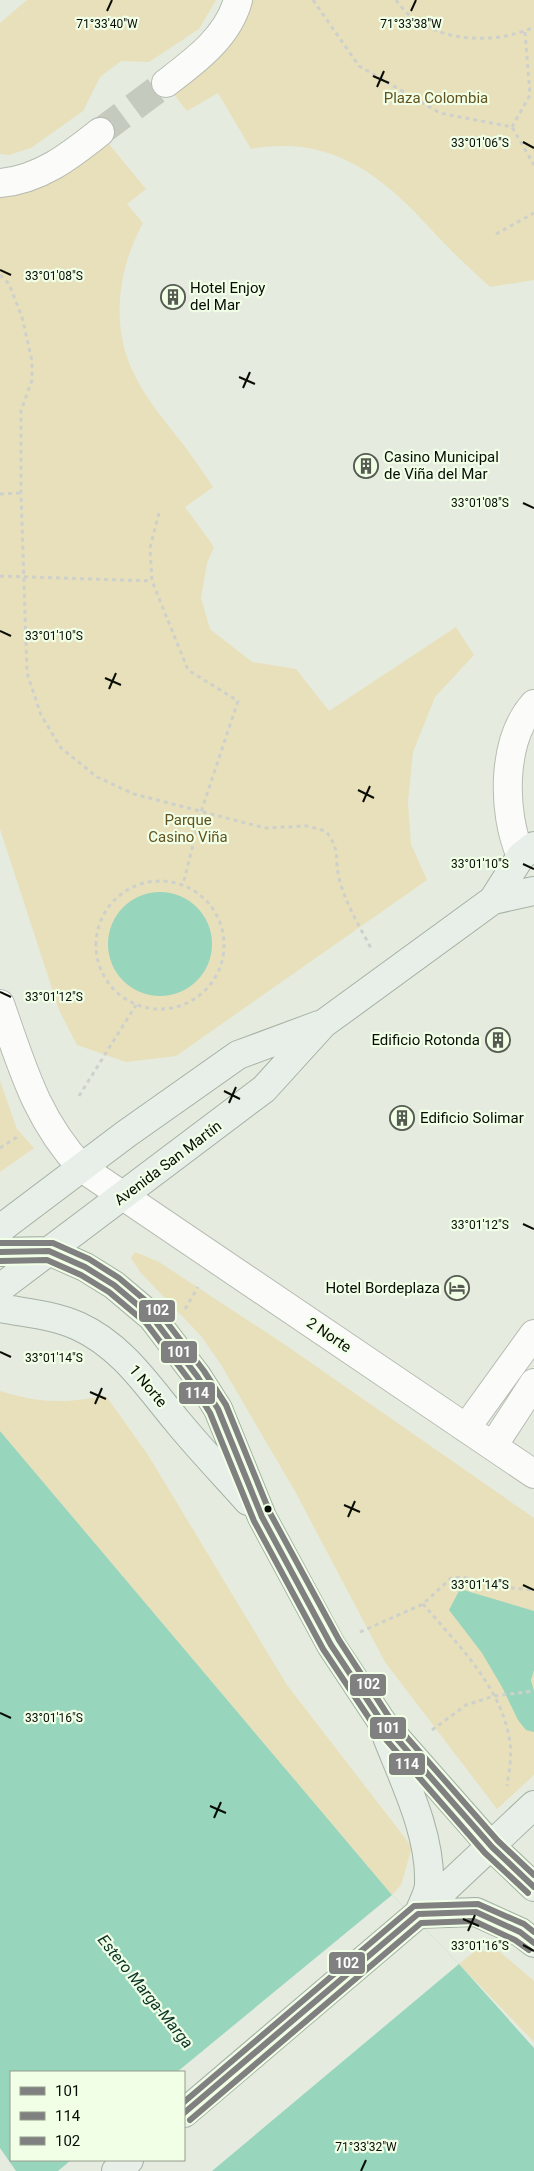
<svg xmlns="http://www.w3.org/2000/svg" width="534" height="2171" viewBox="0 0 534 2171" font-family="Roboto,sans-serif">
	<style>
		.green { fill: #e8e0ba }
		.water { fill: #97d5bd; fill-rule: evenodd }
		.pier { fill: #e5ebdf }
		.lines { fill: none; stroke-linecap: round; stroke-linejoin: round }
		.minor-tunnel { stroke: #c4cabe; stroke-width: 28; stroke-dasharray: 28 14; stroke-linecap: butt }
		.minor-casing { stroke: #b7bcb2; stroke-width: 30 }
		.major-casing { stroke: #a4b1a3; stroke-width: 30 }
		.path { stroke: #ced0cc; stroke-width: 3; stroke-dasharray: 4 4; stroke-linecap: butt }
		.minor { stroke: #fbfcfa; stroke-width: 28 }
		.major { stroke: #e8efe9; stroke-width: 28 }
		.bus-1-casing { stroke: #f1ffe7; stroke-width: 10 }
		.bus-2-casing { stroke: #f1ffe7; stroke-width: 10 }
		.bus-3-casing { stroke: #f1ffe7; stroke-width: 10 }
		.bus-1 { stroke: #808080; stroke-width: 6 }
		.bus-2 { stroke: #808080; stroke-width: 6 }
		.bus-3 { stroke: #808080; stroke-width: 6 }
		.ticks { fill: none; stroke: #090d06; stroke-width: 2 }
		.bus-dot { fill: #090d06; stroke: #f1ffe7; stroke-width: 2 }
		.labels { text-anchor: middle; stroke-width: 4.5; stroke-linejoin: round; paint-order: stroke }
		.park-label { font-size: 15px; fill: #63521d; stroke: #f1ffe7 }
		.poi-label { font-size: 15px; fill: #090d06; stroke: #f1ffe7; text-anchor: start }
		.street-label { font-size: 15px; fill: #090d06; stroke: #f1ffe7 }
		.water-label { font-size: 16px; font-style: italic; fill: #0a3327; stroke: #f1ffe7 }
		.ticks-label { font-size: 12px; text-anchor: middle; fill: #090d06; stroke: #f1ffe7; stroke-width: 4.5; stroke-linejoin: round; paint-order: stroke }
		.line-badge { stroke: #f1ffe7; stroke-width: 2 }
		.badge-label { font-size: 14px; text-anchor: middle; font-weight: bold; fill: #fff }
	</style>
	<rect width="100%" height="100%" fill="#e5ebdf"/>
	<path class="green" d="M27,0h189l-17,29 -50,33 -28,-1 -21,16 -17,34 -52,37 -22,7 -9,-1v-131z
		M247,0h287v280l-44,7c-16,-15 -32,-29 -47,-45 -43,-47 -86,-93 -154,-96 -12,0 -25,0 -38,3l-33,-56 -31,18 -15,-19z
		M108,143l38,46 -19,15 16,19c-25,46 -33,102 -9,151 12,25 31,47 48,69 11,14 21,29 31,44l-28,20 29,40 -7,16 -6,35 9,31 42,33 44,7 33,42 127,-84 18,28 -39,42 -22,55 -5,50 3,42 16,36 -251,176 -50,6 -49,-17 -18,-35 -59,-181v-638l58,-11z
		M0,1081l17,48 17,19 -34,24z
		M135,1252l24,10 125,82 250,174v257l-37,34 -112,-147 -89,-169 -76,-130 -19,-27 -61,-64 -9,-14z
		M0,1391c42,13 64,12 106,5l42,59 139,230 125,162 -11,38 -9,10 -392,-464z
		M475,1951l25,1 34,29v61l-75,-78z"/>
	<path class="water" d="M108 944a52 52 0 1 1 104 0a52 52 0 1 1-104 0Z
		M0,1431l392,464 67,69 75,84v123h-518l-16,-23zM11,2072h173v88h-173z
		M460,1589l74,22v59l-3,10 3,11v41l-8,-2 -8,-10 -16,-33 -20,-34 -33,-43z"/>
	<path class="pier" d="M392,1895l67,69 -247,207h-154l13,-11h113v-88h-7z"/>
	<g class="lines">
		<path class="minor-tunnel" d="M100,132l66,-49"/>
		<defs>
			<path id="minor" d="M166,83c29,-22 62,-46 72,-83
				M0,183c39,-3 70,-27 100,-51
				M521,856c-19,-43 -20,-115 13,-152
				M0,1004c22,62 36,115 82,164l452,306
				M466,1428l68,-94
				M493,1446l41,-63"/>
			<path id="major" d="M493,900l41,-9
				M0,1229l126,-95 112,-79 81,-30
				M0,1252l49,-1 36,16 29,18 38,32 45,59 21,33 44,108 69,128 51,77 110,125 42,40
				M0,1288l264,-199 59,-65 170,-124 28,-44 13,-10
				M0,1308c26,5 54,7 78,18 44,20 69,59 99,95 22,27 47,53 71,80
				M387,1737c18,46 44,98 42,147 0,9 -7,20 -10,29
				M418,1914l58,-2 44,20 14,11
				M184,2113l234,-199 116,-109
				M116,2171l13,-11"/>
		</defs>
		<use href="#minor" class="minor-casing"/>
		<use href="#major" class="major-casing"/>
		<path class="path" d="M313,0l46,66 81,47 72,14 22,38
			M396,0c28,42 95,47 138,27
			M512,127l18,-32 -5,-63
			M496,234l38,-21
			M0,275l9,9 13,33 10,44v19l-11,31v82l6,180 14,42 20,33 36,29 37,17 131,34 42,-2 19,5c15,21 8,25 13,47 6,24 20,48 32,70
			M0,494l21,-1
			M159,513l-9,35 2,33 36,89 50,31 -37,111 -18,73
			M0,576l152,5
			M96 945a64 64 0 1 1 128 0a64 64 0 1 1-128 0Z
			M79,1096l57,-91
			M0,1148l17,-11
			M185,1309l13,-22
			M423,1604c34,40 80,84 87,139 2,14 -1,29 -3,43
			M360,1632l63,-28 28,-26 11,-1 50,11 22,2
			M432,1730l34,-25 28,-9 40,-5"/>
		<use href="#minor" class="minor"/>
		<use href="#major" class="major"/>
		<defs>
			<path id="bus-1" d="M0,1252l49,-1 36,16 29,18 38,32 45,59 21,33 44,108 69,128 51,77 110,125 42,40
				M184,2113l234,-199 58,-2 44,20 14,11"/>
			<path id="bus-2" d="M0,1261l47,-1 34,15 28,17 37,31 44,58 20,32 44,108 69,128 52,78 110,126 43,40
				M190,2120l231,-197 53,-2 41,19 14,10"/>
			<path id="bus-3" d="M0,1243h53l36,16 30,19 40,34 45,59 22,34 44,108 69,127 50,77 109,124 36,34
				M184,2102l230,-196 64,-2 46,20 10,8"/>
		</defs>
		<use href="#bus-1" class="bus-1-casing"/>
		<use href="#bus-2" class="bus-2-casing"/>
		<use href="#bus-3" class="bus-3-casing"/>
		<use href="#bus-1" class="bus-1"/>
		<use href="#bus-2" class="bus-2"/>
		<use href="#bus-3" class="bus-3"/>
	</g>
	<path class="ticks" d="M107,11l5,-11M411,11l5,-11M373,76l16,7M377,87l7,-16M523,142l11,6M0,270l11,5M239,377l16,7M243,388l7,-16M523,503l11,5M0,631l11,5M105,678l16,7M109,689l7,-16M358,790l16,8M363,802l7,-16M523,864l11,5M0,992l11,5M224,1091l16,8M229,1103l7,-16M523,1224l11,5M0,1352l11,5M90,1392l16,7M95,1404l7,-16M344,1505l16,7M348,1517l7,-16M523,1585l11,5M0,1713l11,5M210,1806l16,7M214,1818l7,-16M463,1919l16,7M468,1931l7,-16M523,1945l11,6M361,2171l5,-11"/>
	<defs>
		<symbol id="building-ring" viewBox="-11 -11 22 22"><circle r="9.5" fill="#f1ffe7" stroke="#565b52" stroke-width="1.5"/><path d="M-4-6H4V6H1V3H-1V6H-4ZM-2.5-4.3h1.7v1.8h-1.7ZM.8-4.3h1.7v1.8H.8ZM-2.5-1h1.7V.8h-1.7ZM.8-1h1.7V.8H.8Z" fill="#565b52"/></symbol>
		<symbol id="hotel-ring" viewBox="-11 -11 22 22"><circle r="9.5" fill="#f1ffe7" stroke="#565b52" stroke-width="1.5"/><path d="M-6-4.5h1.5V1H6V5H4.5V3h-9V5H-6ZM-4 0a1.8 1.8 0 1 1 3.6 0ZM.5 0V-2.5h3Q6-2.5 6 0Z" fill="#565b52"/></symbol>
	</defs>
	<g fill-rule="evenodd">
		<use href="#building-ring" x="159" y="283" width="28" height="28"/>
		<use href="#building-ring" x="352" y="452" width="28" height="28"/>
		<use href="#building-ring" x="484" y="1026" width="28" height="28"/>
		<use href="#building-ring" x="388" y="1104" width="28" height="28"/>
		<use href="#hotel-ring" x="443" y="1274" width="28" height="28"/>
	</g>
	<circle class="bus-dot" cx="268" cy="1509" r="4.5"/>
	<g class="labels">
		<g class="park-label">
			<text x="436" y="103">Plaza Colombia</text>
			<text x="188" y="825">Parque<tspan x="188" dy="17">Casino Viña</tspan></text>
		</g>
		<g class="poi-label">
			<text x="190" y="293">Hotel Enjoy<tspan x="190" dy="17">del Mar</tspan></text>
			<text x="384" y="462">Casino Municipal<tspan x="384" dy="17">de Viña del Mar</tspan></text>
			<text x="480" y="1045" text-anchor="end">Edificio Rotonda</text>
			<text x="420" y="1123">Edificio Solimar</text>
			<text x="440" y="1293" text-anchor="end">Hotel Bordeplaza</text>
		</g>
		<g class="street-label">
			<text transform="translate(168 1163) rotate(-37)" y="5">Avenida San Martín</text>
			<text transform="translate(329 1335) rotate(34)" y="5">2 Norte</text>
			<text transform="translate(148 1386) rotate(50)" y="5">1 Norte</text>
		</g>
		<g class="water-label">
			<text transform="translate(146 1991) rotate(51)" y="6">Estero Marga-Marga</text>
		</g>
	</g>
	<g class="ticks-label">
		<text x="107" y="28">71°33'40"W</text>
		<text x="411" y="28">71°33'38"W</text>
		<text x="480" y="147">33°01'06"S</text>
		<text x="54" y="280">33°01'08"S</text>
		<text x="480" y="507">33°01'08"S</text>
		<text x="54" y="640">33°01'10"S</text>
		<text x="480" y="868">33°01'10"S</text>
		<text x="54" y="1001">33°01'12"S</text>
		<text x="480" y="1229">33°01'12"S</text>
		<text x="54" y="1362">33°01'14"S</text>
		<text x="480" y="1589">33°01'14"S</text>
		<text x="54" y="1722">33°01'16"S</text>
		<text x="480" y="1950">33°01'16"S</text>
		<text x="366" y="2151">71°33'32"W</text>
	</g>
	<g class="line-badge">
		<rect x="138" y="1299" width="38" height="24" rx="5" fill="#808080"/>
		<rect x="160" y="1340" width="38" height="24" rx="5" fill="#808080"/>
		<rect x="178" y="1381" width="38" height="24" rx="5" fill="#808080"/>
		<rect x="349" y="1673" width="38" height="24" rx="5" fill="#808080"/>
		<rect x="369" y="1716" width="38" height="24" rx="5" fill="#808080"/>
		<rect x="388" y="1752" width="38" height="24" rx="5" fill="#808080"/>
		<rect x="328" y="1951" width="38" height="24" rx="5" fill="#808080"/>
	</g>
	<g class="badge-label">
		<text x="157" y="1315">102</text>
		<text x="179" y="1357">101</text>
		<text x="197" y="1398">114</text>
		<text x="368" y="1689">102</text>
		<text x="388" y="1733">101</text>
		<text x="407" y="1769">114</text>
		<text x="347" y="1968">102</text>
	</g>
	<rect x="10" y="2071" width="175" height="90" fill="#f1ffe7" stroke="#949e8d"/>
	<rect x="20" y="2087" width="25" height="8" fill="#808080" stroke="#949e8d"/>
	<text x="55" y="2096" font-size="15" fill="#090d06">101</text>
	<rect x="20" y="2112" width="25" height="8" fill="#808080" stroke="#949e8d"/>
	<text x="55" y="2121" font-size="15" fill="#090d06">114</text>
	<rect x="20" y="2137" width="25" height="8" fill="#808080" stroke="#949e8d"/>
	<text x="55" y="2146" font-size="15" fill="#090d06">102</text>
</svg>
